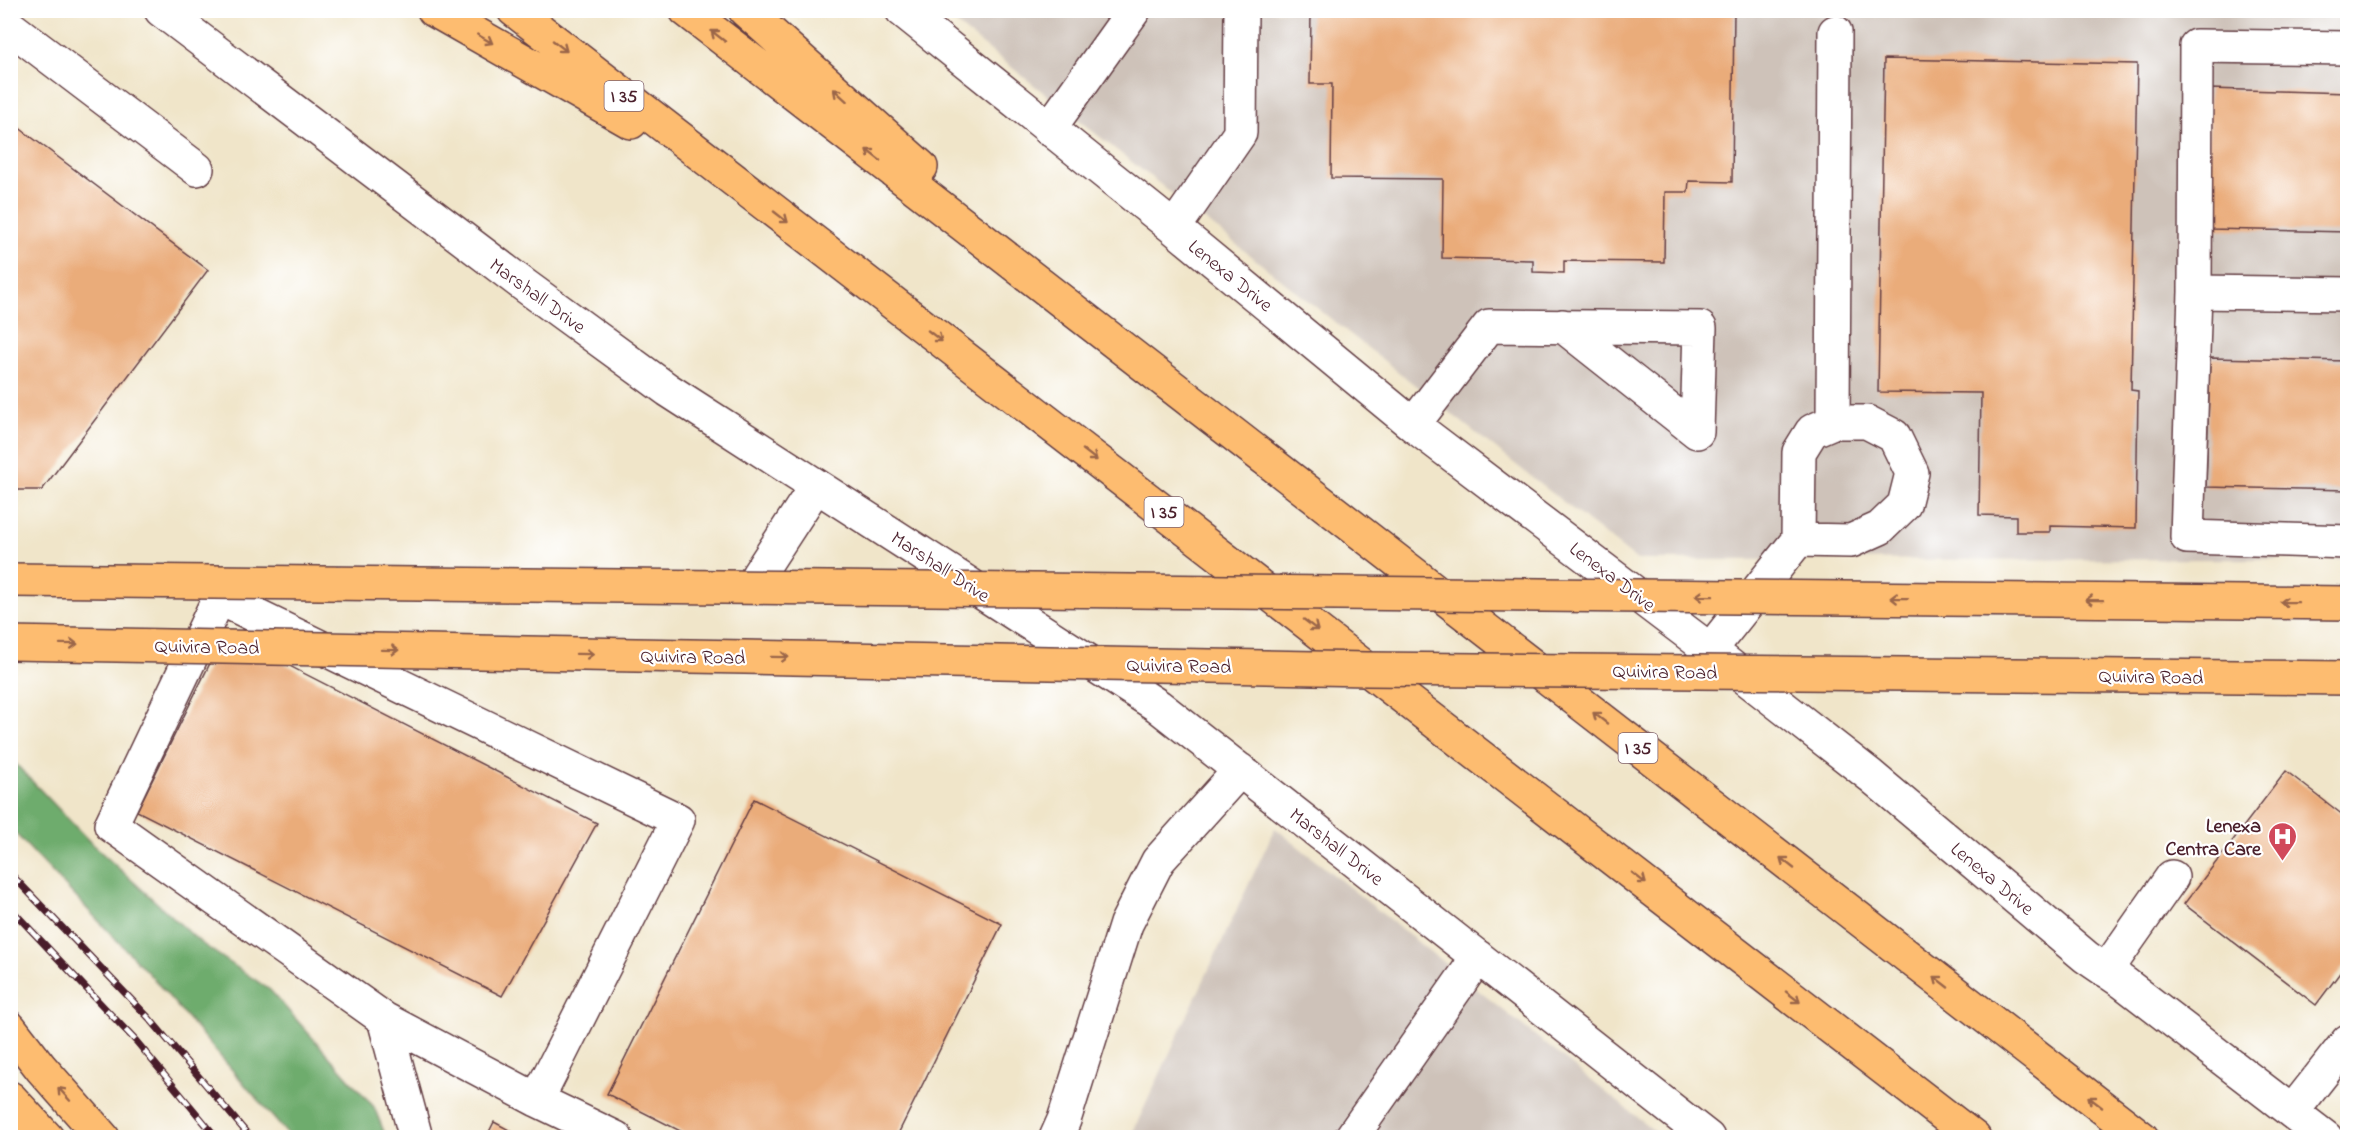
<svg xmlns="http://www.w3.org/2000/svg" width="2358" height="1148" viewBox="0 0 2358 1148" font-family="'Indie Flower',sans-serif">
	<style>
		.industrial { fill: #cec2b9 }
		.forest { fill: #6eac6d; stroke: #5c664c; stroke-width: 1.5 }
		.building { fill: #eaac7a }
		.lines { fill: none; stroke-linecap: round; stroke-linejoin: round }
		.minor-casing { stroke: #633d43; stroke-width: 36 }
		.major-casing { stroke: #633d43; stroke-width: 36 }
		.highway-casing { stroke: #633d43; stroke-width: 36 }
		.minor { stroke: #fff; stroke-width: 33 }
		.major { stroke: #fdbc70; stroke-width: 33 }
		.highway { stroke: #fdbc70; stroke-width: 33 }
		.rail-casing { stroke: #4a1f2b; stroke-width: 7 }
		.rail { stroke: #fff; stroke-width: 4.5; stroke-dasharray: 14; stroke-linecap: butt }
		.major-bridge-casing { stroke: #633d43; stroke-width: 36; stroke-linecap: butt }
		.major-bridge { stroke: #fdbc70; stroke-width: 33 }
		.oneway { stroke: #9b664a }
		.labels { text-anchor: middle; stroke-width: 4.5; stroke-linejoin: round; paint-order: stroke }
		.shield { fill: #fff; stroke: #80626b; stroke-width: 1.5 }
		.shield-label { font-size: 18px; font-weight: bold; fill: #4a1f2b }
		.street-label { font-size: 20px; fill: #4a1f2b; stroke: #fff }
		.poi-label { font-size: 20px; font-weight: bold; fill: #4a1f2b; stroke: #fff; text-anchor: end }
	</style>
	<rect width="100%" height="100%" fill="#fff"/>
	<filter id="ink" filterUnits="userSpaceOnUse"><feTurbulence type="fractalNoise" baseFrequency=".0167" numOctaves="2"/><feDisplacementMap in="SourceGraphic" scale="12" xChannelSelector="R" yChannelSelector="G"/><feConvolveMatrix kernelMatrix="1 2 1 2 8 2 1 2 1" color-interpolation-filters="sRGB"/></filter>
	<filter id="wash" filterUnits="userSpaceOnUse"><feTurbulence type="fractalNoise" baseFrequency=".008" numOctaves="4" result="noise"/><feDisplacementMap in="SourceGraphic" scale="24" xChannelSelector="R" yChannelSelector="G"/><feGaussianBlur stdDeviation="1.35" result="paint"/><feColorMatrix in="noise" values="0 0 0 0 0 0 0 0 0 0 0 0 0 0 0 0 0 1.4 0 .05"/><feComposite in="paint" operator="in"/></filter>
	<g filter="url(#wash)">
		<rect width="100%" height="100%" fill="#f0e5c9"/>
		<path class="industrial" d="M940,11h1407v548l-710,1z
			M1275,828l387,309 -532,1z"/>
		<path class="forest" d="M10,758l82,86 109,99 69,47 104,117 12,30h-96l-138,-160 -141,-148z"/>
		<g id="blocks">
			<path class="building" d="M1311,10h423l-2,172 -43,-1 -1,11h-23l-1,70 -100,-1v12l-31,-1v-12l-91,-2 1,-79 -112,-1 1,-94h-22z
				M1884,59l253,5 -6,326 7,1 -2,137 -86,-2v6h-34v-16l-37,-1 2,-122 -103,-1z
				M2209,89l139,4v139l-139,-3z
				M10,121l198,149 -166,220h-32z
				M2210,358l138,3v129l-142,-3z
				M225,633l372,190 -95,173 -365,-185z
				M2286,771l62,48v143l-32,43 -132,-101z
				M754,799l248,125 -106,214h-202l-87,-44z
				M494,1122l30,16h-38z"/>
		</g>
	</g>
	<g filter="url(#ink)">
		<use href="#blocks" fill-opacity="0" stroke="#633d43" stroke-width="1.5"/>
		<g class="lines">
			<defs>
				<path id="minor" d="M161,10l363,275 144,105 490,316 550,432
					M902,10l272,218 239,197 297,225 161,126 215,181 38,26 202,155
					M10,27l187,142
					M1049,129l85,-119
					M1174,228l66,-95 1,-123
					M2195,292l1,-246 152,2
					M2348,294l-153,-2 -8,245 161,5
					M1833,422l2,-390
					M1413,425l76,-99 211,2 -3,104 -134,-106
					M758,575l58,-89
					M1710,650l88,-110 1,-88 13,-21 21,-9h34l27,14 18,37 -8,32 -24,23 -29,13 -53,-1
					M2106,971l66,-94
					M384,1019l-273,-194 108,-227 459,222 -141,280
					M2292,1112l56,-71
					M416,1138l-32,-119 153,81 79,38
					M1056,1138l8,-18 62,-196 32,-63 82,-91
					M1351,1138l127,-181"/>
				<path id="major" d="M10,1028l31,40 62,70
					M10,1098l37,40"/>
				<path id="highway" d="M434,10l197,112
					M514,10l1460,1128
					M686,10l1456,1128
					M745,10l176,157"/>
			</defs>
			<use href="#minor" class="minor-casing"/>
			<use href="#major" class="major-casing"/>
			<use href="#highway" class="highway-casing"/>
			<use href="#minor" class="minor"/>
			<use href="#major" class="major"/>
			<use href="#highway" class="highway"/>
			<defs>
				<path id="rail" d="M10,873l139,145 102,120
					M10,908l126,133 81,97"/>
			</defs>
			<use href="#rail" class="rail-casing"/>
			<use href="#rail" class="rail"/>
			<defs>
				<path id="major-bridge" d="M10,580l2338,23
					M10,643l1357,26 981,9"/>
			</defs>
			<use href="#major-bridge" class="major-bridge-casing"/>
			<use href="#major-bridge" class="major-bridge"/>
		</g>
		<defs><path id="oneway-shaft" d="M-6 0H5M1.5-3L5.5 0L1.5 3" fill="none" stroke-width="1.6" stroke-linecap="round" stroke-linejoin="round" transform="scale(1.5)"/></defs>
		<g class="oneway">
			<use href="#oneway-shaft" transform="translate(718 36) rotate(-142)"/>
			<use href="#oneway-shaft" transform="translate(485 39) rotate(30)"/>
			<use href="#oneway-shaft" transform="translate(560 46) rotate(38)"/>
			<use href="#oneway-shaft" transform="translate(840 95) rotate(-138)"/>
			<use href="#oneway-shaft" transform="translate(873 155) rotate(-142)"/>
			<use href="#oneway-shaft" transform="translate(781 217) rotate(38)"/>
			<use href="#oneway-shaft" transform="translate(935 336) rotate(38)"/>
			<use href="#oneway-shaft" transform="translate(1090 455) rotate(38)"/>
			<use href="#oneway-shaft" transform="translate(1704 596) rotate(-179)"/>
			<use href="#oneway-shaft" transform="translate(1899 598) rotate(-179)"/>
			<use href="#oneway-shaft" transform="translate(2094 600) rotate(-179)"/>
			<use href="#oneway-shaft" transform="translate(2289 602) rotate(-179)"/>
			<use href="#oneway-shaft" transform="translate(1311 625) rotate(38)"/>
			<use href="#oneway-shaft" transform="translate(69 644) rotate(1)"/>
			<use href="#oneway-shaft" transform="translate(390 650) rotate(1)"/>
			<use href="#oneway-shaft" transform="translate(585 654) rotate(1)"/>
			<use href="#oneway-shaft" transform="translate(780 657) rotate(1)"/>
			<use href="#oneway-shaft" transform="translate(1600 718) rotate(-142)"/>
			<use href="#oneway-shaft" transform="translate(1787 863) rotate(-142)"/>
			<use href="#oneway-shaft" transform="translate(1639 878) rotate(38)"/>
			<use href="#oneway-shaft" transform="translate(1941 982) rotate(-142)"/>
			<use href="#oneway-shaft" transform="translate(1793 997) rotate(38)"/>
			<use href="#oneway-shaft" transform="translate(64 1094) rotate(-132)"/>
			<use href="#oneway-shaft" transform="translate(2095 1102) rotate(-142)"/>
		</g>
	</g>
	<defs>
		<symbol id="hospital-pin" viewBox="-11 -11 22 30"><path d="M0 17L-7.5 6A9.5 9.5 0 1 1 7.5 6Z" fill="#d1495b" stroke="#fff"/><path d="M-5-5h3v3.5h4V-5h3V5h-3V1.5h-4V5h-3Z" fill="#fff"/></symbol>
	</defs>
	<g fill-rule="evenodd">
		<use href="#hospital-pin" x="2266" y="820" width="33" height="45"/>
	</g>
	<g class="labels">
		<g class="shield">
			<rect x="604.5" y="81" width="39" height="30" rx="4.5"/>
			<rect x="1144.5" y="497" width="39" height="30" rx="4.5"/>
			<rect x="1618.5" y="733" width="39" height="30" rx="4.5"/>
		</g>
		<g class="shield-label">
			<text x="624" y="102">I 35</text>
			<text x="1164" y="518">I 35</text>
			<text x="1638" y="754">I 35</text>
		</g>
		<g class="street-label">
			<text transform="translate(1231 275) rotate(39)" y="7">Lenexa Drive</text>
			<text transform="translate(538 295) rotate(36)" y="7">Marshall Drive</text>
			<text transform="translate(941 566) rotate(33)" y="7">Marshall Drive</text>
			<text transform="translate(1613 576) rotate(37)" y="7">Lenexa Drive</text>
			<text transform="translate(207 646) rotate(1)" y="7">Quivira Road</text>
			<text transform="translate(693 656) rotate(1)" y="7">Quivira Road</text>
			<text transform="translate(1179 665) rotate(1)" y="7">Quivira Road</text>
			<text transform="translate(1665 671) rotate(1)" y="7">Quivira Road</text>
			<text transform="translate(2151 676) rotate(1)" y="7">Quivira Road</text>
			<text transform="translate(1337 846) rotate(38)" y="7">Marshall Drive</text>
			<text transform="translate(1993 878) rotate(40)" y="7">Lenexa Drive</text>
		</g>
		<g class="poi-label">
			<text x="2261" y="832">Lenexa<tspan x="2261" dy="23">Centra Care</tspan></text>
		</g>
	</g>
	<rect width="2358" height="1148" fill="none" stroke="#fff" stroke-width="36"/>
</svg>
